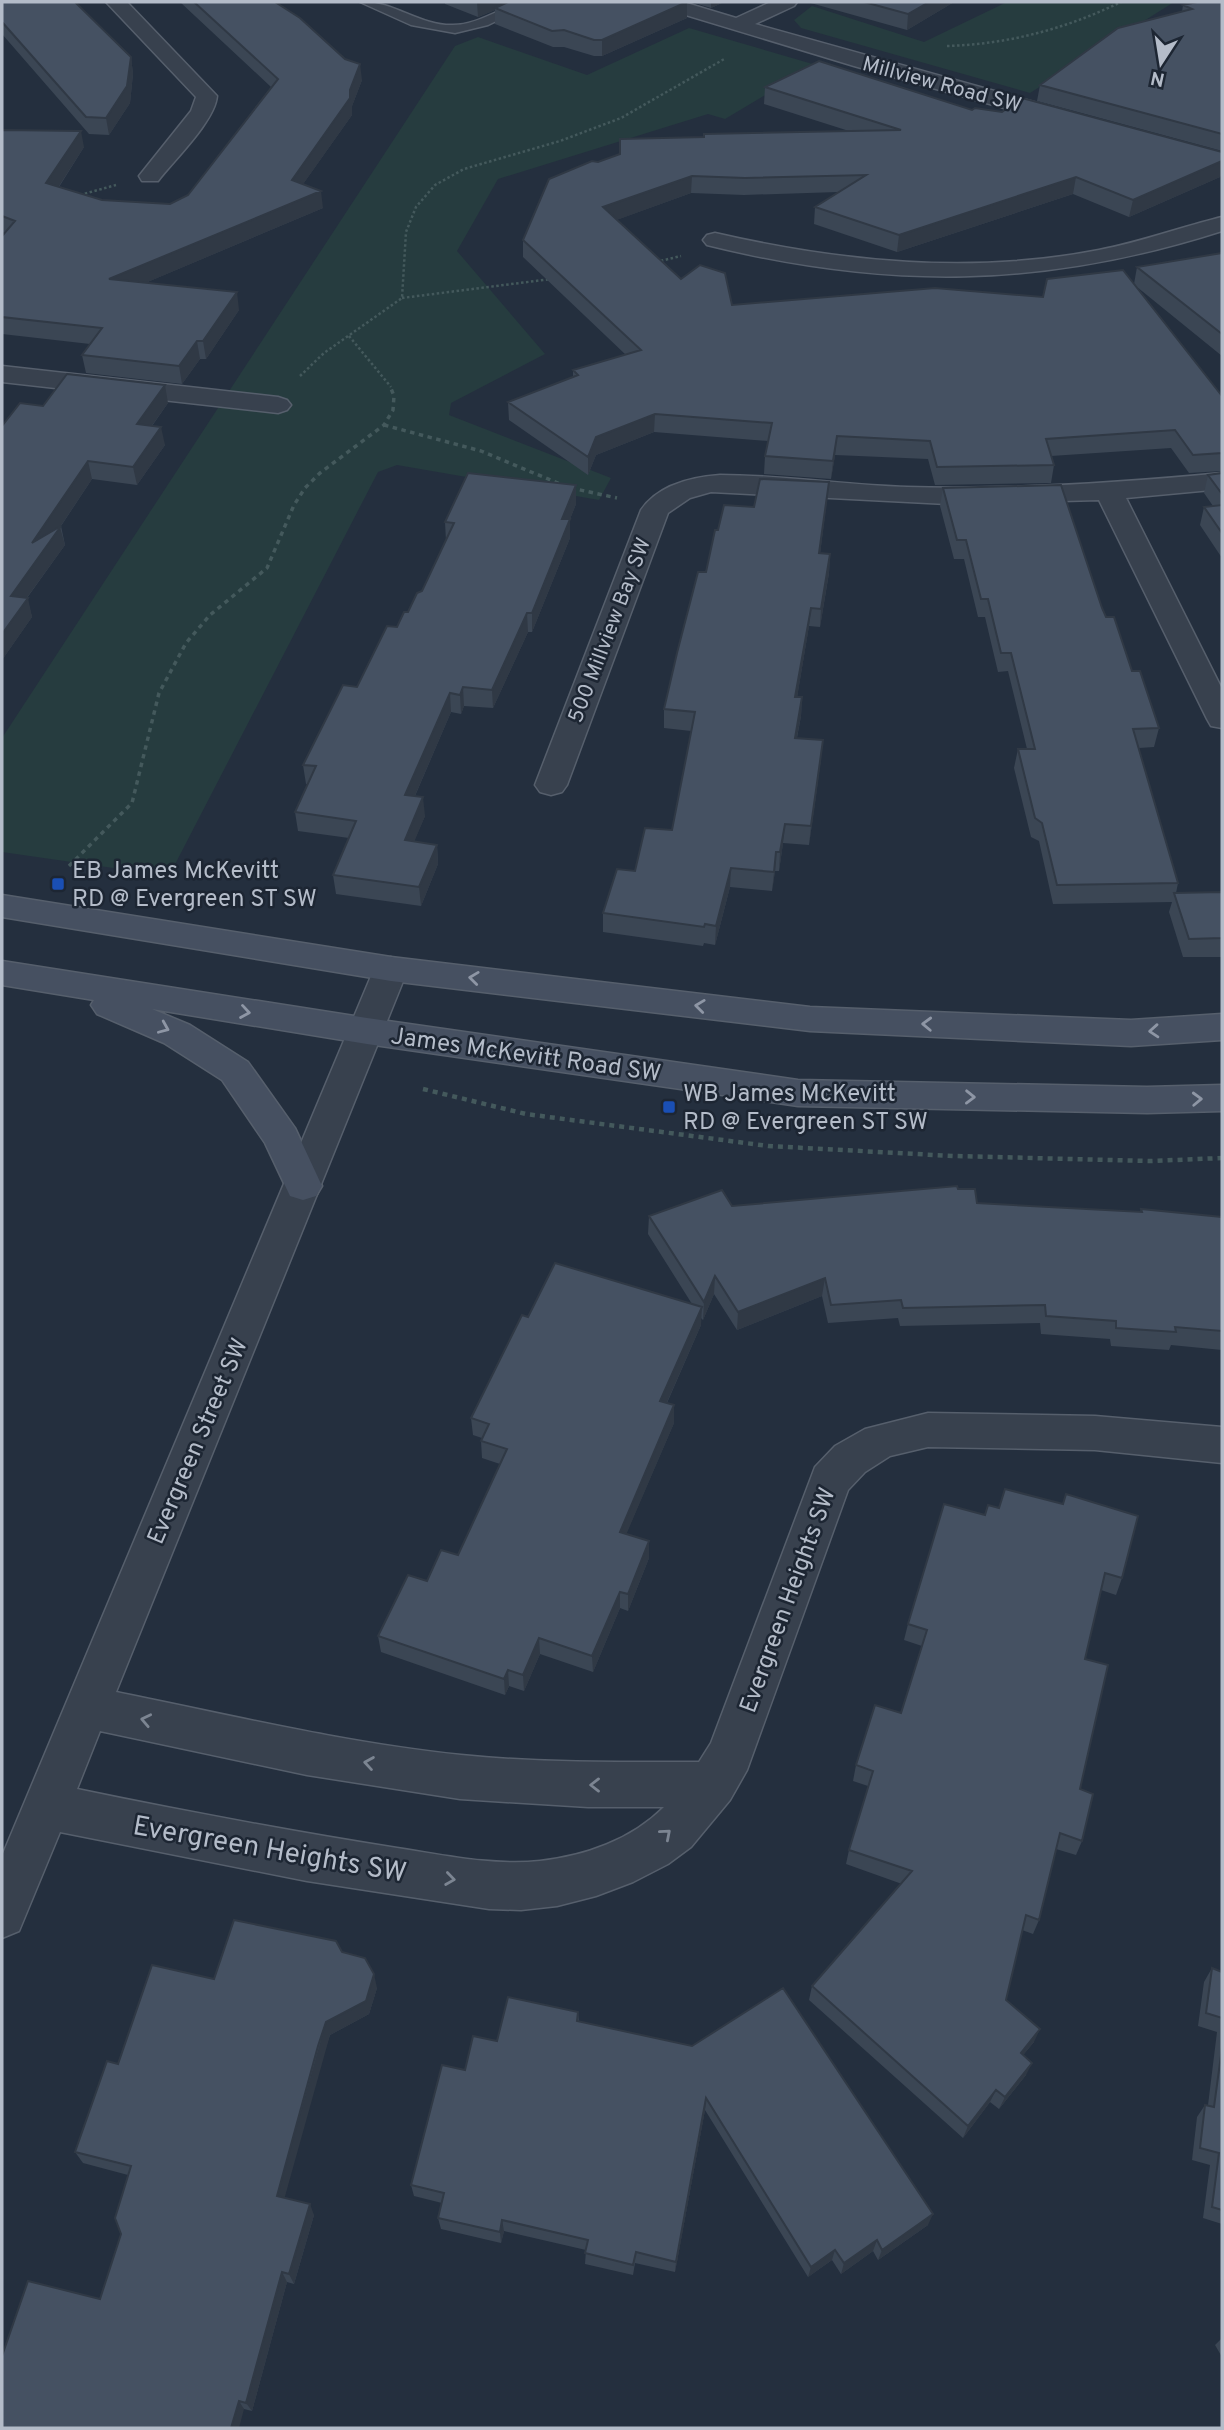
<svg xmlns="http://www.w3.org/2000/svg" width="1224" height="2430" viewBox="0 0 1224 2430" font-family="Overpass,sans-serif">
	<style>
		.green { fill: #263c3f }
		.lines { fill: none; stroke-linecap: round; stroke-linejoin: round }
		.lane-casing { stroke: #565f6c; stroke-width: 3 }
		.street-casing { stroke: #565f6c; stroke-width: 3 }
		.secondary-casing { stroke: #565f6c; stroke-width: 3 }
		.path-far2 { stroke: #44595c; stroke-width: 2.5; stroke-dasharray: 2.5 2.5; stroke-linecap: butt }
		.path-far1 { stroke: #44595c; stroke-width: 3.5; stroke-dasharray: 4.5 4.5; stroke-linecap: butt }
		.path { stroke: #44595c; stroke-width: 4.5; stroke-dasharray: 5 5; stroke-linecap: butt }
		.lane { fill: #38414e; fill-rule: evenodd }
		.street { fill: #38414e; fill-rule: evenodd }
		.secondary { fill: #465061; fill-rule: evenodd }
		.wall { fill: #3b4654 }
		.shaded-wall { fill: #303945 }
		.building { fill: #455162; stroke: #303945; stroke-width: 2 }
		.oneway { stroke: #8e96a5 }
		.oneway2 { stroke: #7c8592 }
		.transit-dot { fill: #1a4fb4; stroke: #1d2633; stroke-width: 2.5 }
		.labels { text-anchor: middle; stroke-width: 5; stroke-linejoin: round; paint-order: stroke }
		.far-street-label { font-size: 21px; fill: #b4bcc9; stroke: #1d2633 }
		.poi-label { font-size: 24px; fill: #b4bcc9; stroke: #1d2633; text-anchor: start }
		.street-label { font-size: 24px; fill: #b4bcc9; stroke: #1d2633 }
		.near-street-label { font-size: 28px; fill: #b4bcc9; stroke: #1d2633 }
	</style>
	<rect width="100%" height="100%" fill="#242f3e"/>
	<path class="green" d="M1007,2h167l-144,91 -229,-65 -7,-8 18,-14 112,36z
		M689,28l127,37 -91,54 -17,-5 -210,65 -41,72 88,103 -94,49 -2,12 162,63 -12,22 -202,-35 -19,7 -209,404 -167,-24v-114l453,-692 23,-9 109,38z"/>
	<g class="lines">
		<defs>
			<path id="lane" d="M360,2c32,-2 60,24 93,23 30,0 53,-24 82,-23l-47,23 -33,8 -44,-8z"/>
			<path id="street" d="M106,2h21l90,94c-2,25 -43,64 -59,85h-16l-3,-5 52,-65 5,-14z
				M653,2h30l53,16 35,-16h26l-3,4 -39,18 318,89 3,5 -3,5h-16l-203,-57 -198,-60z
				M1222,217v14c-178,57 -334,59 -515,14l-4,-5 4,-5 8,-2c126,29 256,42 384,17 42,-8 82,-23 123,-33z
				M2,366l276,31 9,3 4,5 -4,5 -9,3 -276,-31z
				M1222,473v16l-96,9 96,191v39l-11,-2 -4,-7 -108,-219 -152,4 -236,-12 -21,6 -22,15 -101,272 -5,7 -11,3 -11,-3 -5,-7 106,-275c17,-25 51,-33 79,-35 62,0 125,10 187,12 106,3 210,-4 315,-14z
				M391,957l12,4 5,8 -292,723c114,23 229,51 345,63 79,8 158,7 238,7l12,-19 104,-276 20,-21 30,-17 63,-16 167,3 127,11v36l-127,-13 -167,-3 -38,9 -25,16 -17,18 -101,280 -17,30 -39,47 -23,17 -35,18 -37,14 -39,10 -36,4 -32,-1 -182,-28 -247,-49 -41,99 -17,7v-82l372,-887 5,-8zM100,1731l207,44 153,24 128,8h76c-33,33 -79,49 -124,54 -48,5 -96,-6 -143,-13 -107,-17 -214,-37 -320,-59z"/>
			<path id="secondary" d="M2,895l389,62 419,50 321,13 91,-6v26l-91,6 -321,-15 -419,-50 -389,-64z
				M2,961l365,57 431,62 349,7 75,-2v26l-75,2 -349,-7 -431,-62 -215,-35 38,16 58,37 47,66 27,58 -6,10 -13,4 -13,-4 -25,-53 -43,-63 -58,-37 -67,-29 -6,-9 3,-5 -92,-15z"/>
		</defs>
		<use href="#lane" class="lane-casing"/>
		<use href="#street" class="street-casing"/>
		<use href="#secondary" class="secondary-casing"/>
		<path class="path-far2" d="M947,46c62,-2 118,-17 174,-44
			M80,195l36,-10
			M656,262l25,-6
			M402,298l149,-19
			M349,336l42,51
			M300,376l24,-23 78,-55 4,-66 10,-25 19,-22 29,-16 96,-28 61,-23 105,-60"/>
		<path class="path-far1" d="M384,425l97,26 79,33
			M571,488l46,10
			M69,866l63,-63 27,-110 27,-50 24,-28 57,-47 27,-63 11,-17 15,-15 64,-48 9,-15 1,-14 -4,-10"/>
		<path class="path" d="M423,1089l103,25 242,32 185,10 199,5 70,-3"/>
		<use href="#lane" class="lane"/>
		<use href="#street" class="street"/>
		<use href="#secondary" class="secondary"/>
	</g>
	<path class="wall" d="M2,2l129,55 2,17 -3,29 -21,32 -20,-1 -87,-100z
		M180,2h95l87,78 -10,26v9l-49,69 20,24 -178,75 94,27 -33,49h-6l-18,25 -96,-11 -4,-18 8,-11 -88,-10v-98l2,-3 -2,-1v-102l82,17 -25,40 43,13 68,4 18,-9 83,-108z
		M445,2h242v16l-85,38h-8l-30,-9h-11l-58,-23v-14l-17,7 -33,-13z
		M691,2h33l-13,6z
		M807,2h147l-47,28z
		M1222,2v149l-185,-50 3,-16 142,-73 1,-7z
		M765,87l207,23 248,67 -91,40 -56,-23 -176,58 -83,-28 1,-17 23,-15 -94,3 -53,-2 -75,27 65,59 51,26 311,-8 91,-13 3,-17 85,-14v103l-85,-69 85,109v75l-33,2 -18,-25 -120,8 3,9 -3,18 -116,2 -7,-26 -93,-4 -4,24 -67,-5 1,-18 3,-15 -114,-9 -58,23 -8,20 -79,-55 -1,-18 65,-25v-7l53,-15 -103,-98v-17l75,-78 106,-25v-3l145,-3 -85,-27z
		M168,403l-16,23 13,19 -28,40 -45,-6 -31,47 4,19 -38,53 5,19 -30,43 41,-254z
		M1222,473v85l-22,-33 4,-18 9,-1 -9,-13 4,-18z
		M829,482l-9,72h10l-1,19 -9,54 -11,-1 -12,71h5l-1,19 -4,22 24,21 -12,86 -26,-2 -4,28h-4l-3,20 -42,-4 -15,58 -11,-2 -1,3 -100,-14v-19l32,-42 37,-41 19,-99 -27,-3v-19l54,-179 36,-23z
		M576,485v19l-6,15v19l-38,94h-4l-35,76 -29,-2 -3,8 -10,-2 -36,84 10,20 -11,25 23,4 1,19 -17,42 -85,-12 -3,-19 16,-37 -51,-7 -3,-19 13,-28h-2l-3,-19 54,-78 65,-96 24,-50 -1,-19z
		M943,488l159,120 57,120 -5,19 -15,1 39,135 -2,10 46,-1v65h-39l-14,-45 3,-10 -119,2 -14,-63 -8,-4 -17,-69 4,-19h9l-19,-78 -10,1 -13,-55h-7l-14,-58h-10l-14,-53z
		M958,1189l19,14 163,9 1,-3 81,8v133l-51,-5 -2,5 -58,-4 -1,-7 -69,-5 -1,-11 -140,3 -2,-8 -70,5 -6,-27 -85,34 -23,-36 -11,26 -2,-2v7l-34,78 7,2v18l-48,111 23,7v17l-21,53 -8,-3 -27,64 -53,-18 -16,37 -15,-5 -4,9 -124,-43 -3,-16 49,-55 31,-26 42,-91 -18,-6 -1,-17 1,-3 -9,-3 -2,-17 57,-101 164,-13 -44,-70 1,-18 83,-10z
		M944,1504l178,74 -6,17 -15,-5 -16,69 -5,130 2,52 -6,14 -20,-6 -17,71 -6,14 -11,-4 -16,70 28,42 -11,13 3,20 -27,34 -9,-7 -27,36 -154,-138 3,-14 90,-102 -56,-20 3,-14 19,-64 -15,-5 3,-16 45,-52 21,-67 -18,-6 4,-16z
		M342,1952l35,36 -8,26 -39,21 -8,24 -38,139 30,17 -20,69 -7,-2 -35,129 -8,-2 -144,-110 21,-65 7,-59 -45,-12 -8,-11 43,-88 96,-85z
		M1212,1968l10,4v252l-19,-6 7,-53 -18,-5 5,-43 8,-12h3l9,-73 -19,-6 6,-44z
		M578,2012l1,9 349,204 -50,35 -5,-9 -32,23 -9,-14 -24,17 -103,-167 -30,162 -40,-9 -2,12 -48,-11 1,-14 -82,-19 -3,12 -60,-14 -3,-11 4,-15 -28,-7 -3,-11 54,-115 32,-29z
		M1222,2338v19l-7,-12z"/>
	<path class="shaded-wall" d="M477,2h44l-26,6v2l-17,7z
		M687,2v16l-85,38v-16z
		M711,2h13l-13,6z
		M929,2h25l-47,28 1,-16z
		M131,57l2,17 -3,29 -21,32 -3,-17z
		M360,64l2,16 -10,26v9l-58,82 -2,-17 58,-90z
		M81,131l3,16 -34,53 -4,-17z
		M1222,161v14l-2,2 -91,40 4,-17z
		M692,176l-1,17 -88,32v-18z
		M1076,177l-3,17 -176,58 2,-17z
		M321,191l2,17 -211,89 -3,-18z
		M237,292l2,18 -33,49 -3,-18z
		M197,341l3,18 -18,25 -3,-18z
		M165,385l3,18 -28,39 -3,-18z
		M655,414l-1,18 -58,23 -8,20v-18l8,-20z
		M161,427l4,18 -28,40 -4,-18z
		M837,436l-2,19 -4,24 2,-18z
		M88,461l4,18 -32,48 5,18 -50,69 -4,-18 21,-53z
		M829,482l-2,19 -10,71 2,-19z
		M576,485v19l-13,33 -1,-18z
		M570,519v19l-38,94v-19z
		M830,554l-1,19 -9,54 1,-18z
		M28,598l4,19 -30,43v-26z
		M811,608l-2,18 -15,90 1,-19z
		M527,613l1,19 -35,76 -1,-18z
		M463,687l1,19 -3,8 -1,-19z
		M450,693l1,19 -44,102 -2,-19z
		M802,697l-1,19 -8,41 2,-19z
		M823,740l-2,19 -12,86 2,-19z
		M423,797l2,19 -18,43 -2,-19z
		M785,824l-2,19 -4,28 1,-19z
		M437,845l1,19 -17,42 -2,-19z
		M776,852l-1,19 -3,20 2,-19z
		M731,868l-1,19 -15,58 1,-19z
		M715,1276l-1,18 -11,26 1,-18z
		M825,1278l-3,18 -85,34 1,-18z
		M702,1307l-1,18 -41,93v-17z
		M674,1405v18l-54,126v-17z
		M649,1541v17l-21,53v-17z
		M620,1592v16l-27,64 -1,-16z
		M539,1638l1,16 -16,37 -1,-16z
		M508,1670l1,16 -4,9 -1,-16z
		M374,1974l3,14 -8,26 -39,21 -48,172 -5,-11 49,-174z
		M1040,2029l-6,13 -19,23 6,-12z
		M1032,2063l-6,12 -27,34 6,-12z
		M996,2090l-6,12 -27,36 5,-12z
		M706,2098l-1,12 -30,162 1,-10z
		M310,2204l4,11 -20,69 -5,-10z
		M933,2214l-5,11 -50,35 4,-10z
		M502,2220l2,11 -3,12 -1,-11z
		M877,2240l-4,11 -32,23 3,-11z
		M835,2250l-3,10 -24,17 3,-10z
		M282,2272l5,10 -35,129 -6,-8z
		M239,2401l5,8 -5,19h-8z"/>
	<path class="building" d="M2,2h73l56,55 -4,29 -21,32 -20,-1 -84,-95z
		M194,2h81l25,16 45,41 15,5 -10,26v8l-58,82 29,11 -212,88 128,13 -34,49h-6l-18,25 -97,-11 20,-27 -100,-11v-81l13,-15 -13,-5v-86l79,1 -35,52 56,17 68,4 18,-9 90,-116z
		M508,2h179l-85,38h-8l-30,-10 -12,1 -57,-23z
		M864,2h65l-21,12z
		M1197,2h25v132l-182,-49 78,-57 74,-19 -9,-4z
		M819,61l153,49 3,-2 27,4 20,-14 200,54v9l-89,39 -57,-23 -177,58 -84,-28 51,-32 -121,3 -53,-2 -89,31 78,72 19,-14 25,8 7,32 203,-17 108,9 4,-18 76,-9 99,126v57l-29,2 -18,-25 -129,9 8,26 -117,2 -7,-26 -93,-5 -4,25 -68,-5 7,-33 -117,-9 -59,23 -8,20 -80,-55 70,-27 -5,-5 68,-20 -118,-110 26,-61 43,-18 6,1 22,-8v-15l84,-2v-3l197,-4 -136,-43z
		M1222,253v81l-85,-67z
		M67,374l98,11 -28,39 24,3 -28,40 -45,-6 -56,82 29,-17 -50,70 17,2 -26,36v-208l18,-23 23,3z
		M468,473l108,12 -14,34h8l-38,94h-5l-35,77 -29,-3 -3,8 -10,-2 -45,102 18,2 -18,43 32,5 -18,42 -86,-12 23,-54 -61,-9 21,-46 -13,-1 40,-80 14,2 30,-61 10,1 7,-15h4l9,-19 5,-2 32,-68 -9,-1z
		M1222,473v21l-14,-19z
		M760,479l69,3 -10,71 11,1 -9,55 -10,-1 -16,89h7l-7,41 28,2 -12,86 -26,-2 -5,28h-4l-2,20 -43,-4 -15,58 -11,-2 -1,3 -101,-14 14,-44 18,2 10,-43 27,2 23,-118 -31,-3 13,-56 21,-81h8l9,-42h3l6,-25 30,2z
		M1061,485l41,123 4,9h8l18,54h8l19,57 -26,1 45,154 -121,2 -15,-62 -7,-5 -17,-69h17l-24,-96h-10l-13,-54h-7l-15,-59h-9l-14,-52z
		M1222,505v28l-18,-26z
		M1222,892v46l-33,1 -15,-46z
		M957,1186l1,3h17l2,14 165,9 -1,-3 81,8v114l-47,-4 1,5 -60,-4v-7l-70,-5 -1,-11 -142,3 -2,-8 -70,5 -6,-27 -87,34 -23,-36 -11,26 -55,-86 73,-26 10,16z
		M555,1263l147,44 -42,94 14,4 -54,127 29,9 -21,53 -8,-2 -28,64 -53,-18 -16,37 -15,-5 -4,9 -126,-43 30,-61 19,6 14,-31 17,5 49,-106 -26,-8 8,-17 -18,-6 51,-103 6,2z
		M1005,1489l58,15 3,-10 72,22 -16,62 -17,-5 -20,86 23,6 -28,124 13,5 -11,47 -22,-8 -21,87 -13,-5 -20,85 34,29 -19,24 11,10 -27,34 -9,-7 -28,36 -156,-140 100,-115 -63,-21 24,-79 -17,-6 19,-60 26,8 26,-83 -19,-6 36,-120 41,11 3,-10 11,3z
		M234,1920l102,21 6,11 23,6 9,16 -8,27 -40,21 -8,24 -41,150 33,8 -21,70 -7,-2 -36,131 -7,-2 -8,27h-229v-72l26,-75 72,18 21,-65 -6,-16 16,-52 -56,-14 32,-91 11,3 34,-99 62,14z
		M1212,1968l10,4v46l-16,-5z
		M783,1988l150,226 -51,36 -5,-10 -33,23 -9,-13 -24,17 -105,-169 -30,164 -40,-10 -3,13 -48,-12 3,-13 -86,-20 -2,12 -62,-14 6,-25 -33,-8 31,-120 23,5 8,-34 24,5 11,-44 70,15 -1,9 115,25z
		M1222,2048v162l-10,-3 7,-54 -19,-5 5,-43 9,2z"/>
	<defs><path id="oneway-chevron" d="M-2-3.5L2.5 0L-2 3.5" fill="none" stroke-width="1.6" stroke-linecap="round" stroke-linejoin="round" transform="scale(1.75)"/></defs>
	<g class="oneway">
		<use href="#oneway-chevron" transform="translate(474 978) rotate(-173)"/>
		<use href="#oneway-chevron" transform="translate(700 1006) rotate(-173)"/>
		<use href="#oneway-chevron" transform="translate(245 1012) rotate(9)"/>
		<use href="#oneway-chevron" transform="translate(927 1024) rotate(-178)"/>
		<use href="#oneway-chevron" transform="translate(164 1028) rotate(23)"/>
		<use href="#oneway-chevron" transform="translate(1154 1031) rotate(176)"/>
		<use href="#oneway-chevron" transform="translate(970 1097) rotate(1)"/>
		<use href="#oneway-chevron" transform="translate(1197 1099) rotate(-2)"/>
	</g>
	<g class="oneway2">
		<use href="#oneway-chevron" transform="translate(146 1720) rotate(-168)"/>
		<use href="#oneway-chevron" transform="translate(369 1763) rotate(-171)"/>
		<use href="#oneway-chevron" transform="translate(595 1785) rotate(-180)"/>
		<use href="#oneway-chevron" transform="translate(666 1834) rotate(-41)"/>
		<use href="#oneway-chevron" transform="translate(450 1879) rotate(8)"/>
	</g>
	<g class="transit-dot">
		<rect x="51" y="877" width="14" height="14" rx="3.5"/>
		<rect x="662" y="1100" width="14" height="14" rx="3.5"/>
	</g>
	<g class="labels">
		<g class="far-street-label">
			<text transform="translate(942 84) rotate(15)" y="7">Millview Road SW</text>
			<text transform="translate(609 630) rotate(-69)" y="7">500 Millview Bay SW</text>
		</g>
		<g class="poi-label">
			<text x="72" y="878">EB James McKevitt<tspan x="72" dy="28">RD @ Evergreen ST SW</tspan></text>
			<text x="683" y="1101">WB James McKevitt<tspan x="683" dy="28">RD @ Evergreen ST SW</tspan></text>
		</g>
		<g class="street-label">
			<text transform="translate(526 1054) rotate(8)" y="8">James McKevitt Road SW</text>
			<text transform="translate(197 1441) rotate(-67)" y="8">Evergreen Street SW</text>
			<text transform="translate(787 1600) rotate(-70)" y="8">Evergreen Heights SW</text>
		</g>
		<g class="near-street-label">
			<text transform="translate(270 1848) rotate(10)" y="10">Evergreen Heights SW</text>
		</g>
	</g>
	<rect width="1224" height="2430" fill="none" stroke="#b4bcc9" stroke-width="7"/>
	<g transform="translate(1161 63) rotate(192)" stroke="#1d2633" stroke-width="5" paint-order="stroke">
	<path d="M0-5L12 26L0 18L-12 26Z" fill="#b4bcc9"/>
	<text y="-10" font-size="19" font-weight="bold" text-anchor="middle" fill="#b4bcc9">N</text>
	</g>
</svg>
